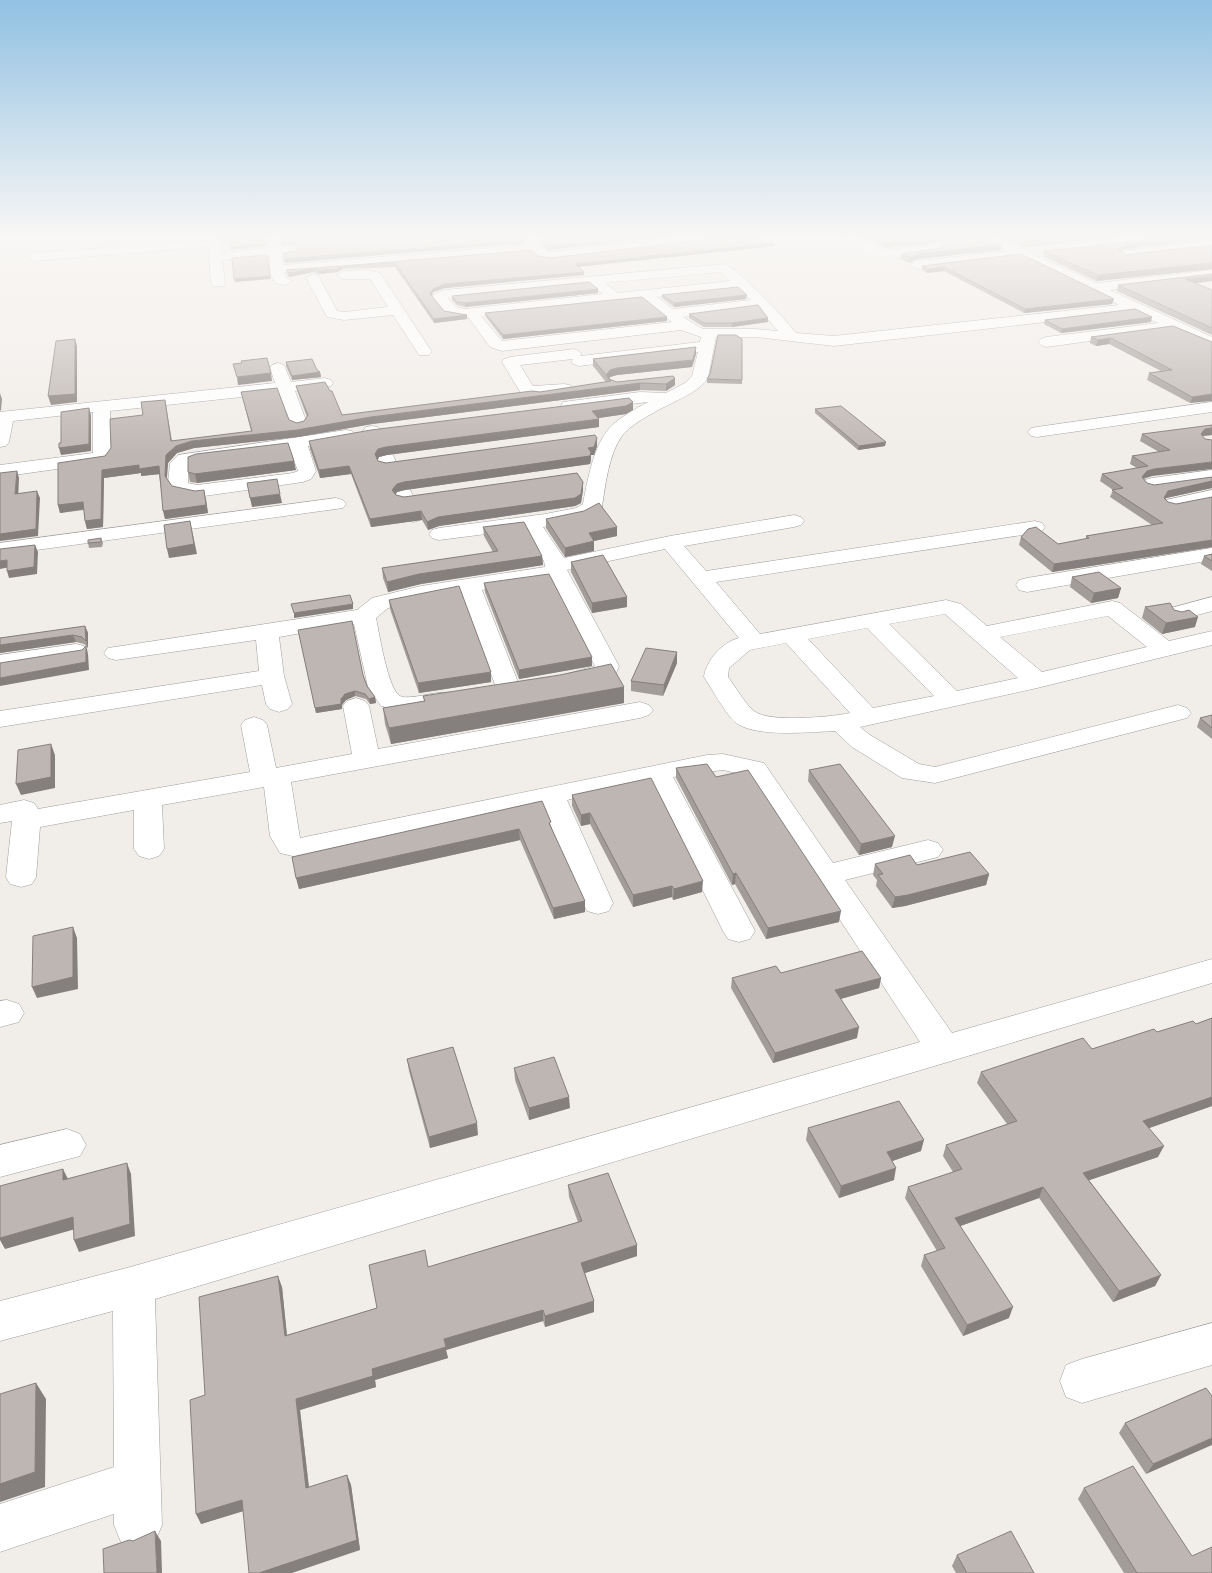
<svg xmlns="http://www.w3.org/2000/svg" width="1212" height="1573" viewBox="0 0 1212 1573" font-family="'Archivo Narrow',sans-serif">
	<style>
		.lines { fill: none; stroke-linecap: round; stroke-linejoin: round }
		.minor-casing { stroke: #9f9f9f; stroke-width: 1 }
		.minor { fill: #fff; fill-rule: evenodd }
		.wall { fill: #a39d99 }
		.shaded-wall { fill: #857f7d }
		.building { fill: #beb6b2; stroke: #857f7d }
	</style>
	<rect width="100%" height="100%" fill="#f1ede9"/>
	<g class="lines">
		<defs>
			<path id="minor" d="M214,236l6,4 2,13 47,-5 -4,-12h12l4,11 12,-1 6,4 -2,3 -15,2 1,10 244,-20 -4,-5 2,-3 34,-1 -2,3 -19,3 8,10h4l140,-16h21l-3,5 -4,1 -154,18 -13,-2 -4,-6 -249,20 2,5 6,4 -7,4 -10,-2c-5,-9 -6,-17 -5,-27l-48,4 3,23 -2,3h-10l-2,-3 -3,-36 -175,14 -6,-4 6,-4 175,-13z
				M779,236h41l-6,4 -48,5 -6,-4 2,-3z
				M979,236h16l101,47 116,-13v8l-102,12 102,47v11l-40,-18 -126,17 -5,-2 -3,-3 3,-3 5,-2 112,-14 -24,-11 -300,34 -78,-9h-40l-8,41c-8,12 -22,18 -34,24 -14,7 -44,22 -52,34 -13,17 -17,51 -20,71 -9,13 -43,17 -59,20l21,31 106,-22 124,-21 7,2 3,4 -3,4 -7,2 -110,19 22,25 329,-50 7,2 3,4 -3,4 -7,2 -319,49 44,52 186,-34 15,4 26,22 125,-25 8,2 49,38 43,-10v14l-175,43 -177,39 10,8 49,29 16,3 243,-62 9,3 4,5 -4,5 -252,65 -33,-5 -50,-31 -17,-16c-24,1 -81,7 -100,-9 -10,-9 -23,-33 -31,-45 2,-16 18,-35 35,-39l-74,-89 -98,21 52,96 -4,10c-15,4 -32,12 -48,8l-3,-5 3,-5 28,-8 -45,-86 -68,10 39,100 -3,5 -9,2 -9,-2 -3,-5 -36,-97 -40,7 -33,8 -12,10c3,14 12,72 24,78 3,2 8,1 11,1 15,-1 29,-7 43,-3l4,5 -4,5 -44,8 -29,-6 -13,-19 -14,-63 -75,13 5,39 8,28 -4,5 -9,3 -9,-3 -4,-5 -4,-19 -262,42v-16l259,-40 -3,-31 -140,20 -8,-2 -4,-5 4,-5 249,-38 15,-12 49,-12 124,-19 -1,-6 -19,-32 -86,11 -7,-2 -3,-4 3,-4 7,-2 106,-14 31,-6 7,-4c4,-22 10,-55 24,-73 9,-12 28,-22 41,-29l-79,9 -6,-1 -2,-4 2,-4 77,-10 26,1 19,-10 7,-7 6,-24 -119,14 -6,-2 -2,-3 2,-2 -53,6 13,21 31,-2 6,1 2,4 -2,4c-16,3 -32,5 -48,2l-20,-33 2,-3 6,-2 64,-8 5,2 3,3 -2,2 120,-14 1,-5 -20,-7 -179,21 -12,-4 -22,-30 -22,-3 -14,-17 2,-3 11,-4 279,-26c15,4 60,54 72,69l38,3 285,-31 -99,-48 -103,12 -7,-4 7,-4 90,-10zM721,272l9,9 -112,12 -13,-10zM590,284l13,10 -138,15 -9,-2 -8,-9zM738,289l13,11 -78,9 -16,-12zM642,299l30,23 -170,19 -21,-25zM758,308l20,23 -22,-2h-53l-20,-12zM945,614l73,64 -61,13 -68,-67zM1108,616l39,31 -105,25 -42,-35zM867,628l67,68 -61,12 -65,-69zM786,643l64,70c-19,4 -82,10 -96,-2 -9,-7 -19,-25 -26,-34l1,-9 21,-18z
				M1140,236h10l2,3 -6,4 -74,9 -6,-4 6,-4z
				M862,239l23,11 55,-6 6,4 -6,4c-27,3 -65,15 -84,-9z
				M1209,241l3,1v6l-3,1 -85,10 -6,-4 6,-4z
				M367,270l13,3 52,79 -3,3h-10l-26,-40 -49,5 -17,-3 -21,-39 7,-4 5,1 19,36 7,1 44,-5 -18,-28h-27l-7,-4 7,-4z
				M278,363l6,2 7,17 34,-4 6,2 2,3 -2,3 -36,5 12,32 -3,4 -6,1 -6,-1 -13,-34 -169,18 1,45 -5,6 -106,15v-12l93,-12v-41l-80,9 -4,21 -3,4 -6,1v-35l275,-29 -5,-15 2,-3z
				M1212,402v10l-175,25 -6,-1 -3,-4 3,-4 6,-1z
				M372,426l6,1 3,4 42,85 -3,4 -7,2 -7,-2 -3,-4 -40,-85 3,-4z
				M346,430l6,1 3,4 -3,4 -44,7 8,25 -5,8 -8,3 -106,15 -23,-5 -6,-9 2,-20 8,-8zM290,449l8,22 -5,2 -96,12 -9,-2v-18l2,-1z
				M1212,470v12l-60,8 -7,-2 -3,-4 3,-4 7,-2z
				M1212,490v12l-39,8 -7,-2 -3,-4 3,-4z
				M336,498l7,2 3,4 -3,4 -343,47v-12z
				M1212,548v12l-185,32 -8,-2 -3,-5 3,-5 8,-2z
				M1212,597v14l-33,9 -8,-2 -3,-5 3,-5z
				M76,644l8,2 4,5 -4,5 -84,13v-14z
				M356,698l9,3 4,5 9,43 262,-47 9,3 4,5 -4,5 -9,3 -349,64 9,56 407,-83 16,-1 41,9 69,100 95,-23 10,3 5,7 -5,7 -93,23 107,153 260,-74v24l-1057,316 7,226 -7,17 -17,7 -17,-7 -7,-17v-11l-114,38v-48l114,-37 -1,-156 -113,30v-40l134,-35 786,-224 -175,-267 -22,-5 -50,7 82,154 -5,8 -11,3 -11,-3 -5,-8 -74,-149 -82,18 46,103 -4,8 -11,3 -11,-3 -4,-8 -41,-98 -241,53 -21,-5 -10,-17 -6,-49 -102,18 2,44 -5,7 -10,3 -10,-3 -5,-7v-39l-94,17 -4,50 -4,7 -11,3 -11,-3 -4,-7 6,-56 -12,2v-18l24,-5 10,3 4,6 212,-37 -9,-47 4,-5 9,-3 9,3 4,5 9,43 76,-14 -9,-48 4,-5z
				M7,1000l12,4 5,9 -5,9 -19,5v-26z
				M67,1129l13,5 6,11 -6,11 -80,21v-32z
				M1212,1323v42l-130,38 -16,-6 -6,-16 6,-16 16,-6z"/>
		</defs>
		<use href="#minor" class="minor-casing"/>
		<use href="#minor" class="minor"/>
	</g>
	<path class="wall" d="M279,236h245l-2,3 1,4 -238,20 14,-15 -6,-4 -11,1z
		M711,236h50l-1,3 5,4 10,3 -197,21 6,5v3l-139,13 -12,4 -1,4 12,15 23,4v4l-33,4 -39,-56 -52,2v-3l194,-10 13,2 155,-18 5,-1z
		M834,236h152l15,14 -84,9 -8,4 -8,-4 1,-5 39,-6 4,-3 -5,-3 -55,6 -17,-8 -1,-4 -28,3z
		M999,236h133l-109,11z
		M1151,236h61v4l-2,-1 -86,10 -4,3 6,3 86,-10v24l-116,12 -53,-25 1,-5 104,-11 4,-3z
		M557,237l-10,13 -6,-7v-3z
		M1021,254l93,45 -2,5 -88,9 -80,-42 -17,2 -5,-3v-4z
		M342,266l1,3 -6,3 -18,2 -6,-2 -24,5 -2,-3 -1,-4z
		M1195,283l17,7v45l-95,-44 1,-6z
		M598,293l-133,14 -8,-2 -5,-5v-4z
		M662,295l84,4 -72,8 -12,-9z
		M485,313l182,4v4l-164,18 -17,-22z
		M689,314l79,4v4l-36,5h-28l-15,-9z
		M1045,320l106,2 -90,11 -17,-9z
		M1091,337l121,5 -22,61 -43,-23 2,-7 12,-2 -52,-27 -13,2 -6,-3z
		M696,347v7l-4,13 -75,8 -7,2 -1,2 8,3 56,-6 2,9 -9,6 -26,-1 -268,34 -74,13 -104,11 -17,5 -9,10 -1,16 5,7 34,12 2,15 -43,6 -6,-45 -18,2v-3l-37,5 -1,49 -16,2 -2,-8 -1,-11 -24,3 -2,-8 47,-49 38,-41 22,-15 7,41 79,-10 -10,-39 48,28 8,3 7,-2 3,-4 -9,-24 -2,-7 34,5 12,24 198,-23 66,-10 -13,-16v-7z
		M286,362l31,8 3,2 1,5 -29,3 -6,-14z
		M707,379l35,1v4l-35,-1z
		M815,409l70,37 -27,4 -43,-37z
		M633,410l-7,4 -28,4 1,1v8l-212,28 -8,2 -1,3v1l8,2 211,-17 -3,9h-3v5l-1,4 -185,26 -8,2 -1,2v1l8,2 179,-15v8l-2,13 -6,3 -136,20 -11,4 -6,-10 -51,7 -20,-53 -31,4 -10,-29 -1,-8z
		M1212,425v10l-9,1 -51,40 -8,3 3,4 7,2 58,-4v7l-46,10 -1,1 47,48 -160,25 -33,-27 2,-8 37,7 28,-5v-3l66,-11 -42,-28 3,-7 -13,-9 2,-7 35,-6 -7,-4 2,-8 27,-4 -19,-11 2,-7z
		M296,470l-99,13 -7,-1 -2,-10z
		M546,519l71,17 -23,5v10l-29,6 -19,-29z
		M483,527l59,29 1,9 -122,19 -33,8 -5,-14 -1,-10 111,-16 -9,-16z
		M101,538l2,5 -1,4 -13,1 -1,-5z
		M1212,554v17l-11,-7 3,-8z
		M571,562l56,45 -35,6 -21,-41z
		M1072,577l49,11 -3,10 -27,5 -21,-16z
		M484,583l108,74v9l-73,13 -34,-87z
		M389,600l102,82 -72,11 -29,-84z
		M1145,607l29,3 21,17 -33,7 -20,-16z
		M85,626l3,7v15l-4,-4 -8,-2 -76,11v-15z
		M298,630l65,45 4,11 8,11 1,6 -6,1 -4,-5 -11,-3 -9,4 -4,5v4l-26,4z
		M677,652v11l-14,33 -32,-5v-10z
		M624,687v16l-233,41 -6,-20 -2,-16 41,-7 -1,-5z
		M1212,715v24l-15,-12 3,-9z
		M676,768l40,9 123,145 -73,17 -31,-55 -3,1 -56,-107z
		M809,770l83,77 -33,8 -51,-74z
		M572,795l130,97 -29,8 -1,-3 -39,10 -43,-83 -9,2 -9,-20z
		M542,801l10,28 33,83 -31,7 -34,-79 -221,49 -7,-32z
		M875,864l42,1 72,9 -3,11 -81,21 -13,2 -16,-22 1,-6 -4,-5z
		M781,973l100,5 -2,10 -38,11 16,39 -84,25 -42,-75 1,-10z
		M1212,1018v88l-63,22 9,29 -69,23 72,95 -6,11 -42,16 -74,-104 -79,28 49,92 -46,18 -42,-70 3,-11 13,-4 -32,-53 3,-11 45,-15 -10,-16 3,-11 61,-21 -30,-41 4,-11 111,-23 65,-17 39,-8z
		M407,1059l71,76 -48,13 -21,-77z
		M514,1068l56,40 -41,12 -14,-40z
		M808,1128l113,23 -29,10 2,19 -55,18 -33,-58z
		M568,1185l69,60v11l-52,17 9,28v11l-49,15 -2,-6 -97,29 2,8 -73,22 1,7 -76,23 9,77 38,-12 4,10 9,65 -117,-39 -42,13 4,-129 77,-108 5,48 90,-27 51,-41 150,-45 -9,-25z
		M1206,1388l-60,86 -27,-41 6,-10z
		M1084,1488l108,68 20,17h-88l-46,-74z
		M957,1555l77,18h-78l-4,-7z"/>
	<path class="shaded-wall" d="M643,236h31l-127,14v-3z
		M840,236h27l-28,3z
		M1081,236h51l-109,11 1,-5z
		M1193,236h18l-1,3 -86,10 -8,7 2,-6 7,-6z
		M941,237l-1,5 -55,6 1,-5z
		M222,238h7l1,3 -8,1z
		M523,240v3l-238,20 -1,-4z
		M292,241l1,3 -11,1v-3z
		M266,243v3l-35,4 -1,-3z
		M775,243v3l-200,21v-3z
		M1002,244l-1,6 -84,9 -8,4 1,-5 8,-4z
		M1212,263v6l-116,12 2,-6z
		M342,266l1,3 -6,3 -18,2v-4z
		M944,267v4l-17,2 1,-4z
		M313,269v3l-24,5v-4z
		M584,272v3l-139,13 -12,4 -2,6 -1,-4 3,-5 12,-5z
		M270,276l1,3 -36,3 -1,-3z
		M1212,276v5l-28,4 1,-6z
		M598,289v4l-133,14v-4z
		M747,295l-1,4 -72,8v-4z
		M1114,299l-2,5 -88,9 1,-4z
		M467,315v4l-33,4v-4z
		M667,317v4l-164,18v-4z
		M1152,317l-1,5 -90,11 1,-4z
		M768,318v4l-36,5v-4z
		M1111,338l-2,6 -13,2 2,-6z
		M75,339l2,7v56l-26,3 -3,-9z
		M696,347v7l-4,13 -75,8 -7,2 -1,2 -2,-5 3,-4z
		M320,372l1,5 -29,3v-4z
		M271,373l1,8 -34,4 -1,-8z
		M675,378v7l-9,6v-7z
		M640,383v7l-268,34 -74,13 -104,11 -17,5 -9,10 -2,21 -1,-8 1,-21 10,-9 16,-5 179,-24z
		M0,393l2,6 -1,11 -1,1z
		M1212,394v7l-22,2 2,-6z
		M633,402v8l-7,4 -34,5v-8z
		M89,408l2,7v36l-30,4 -2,-7z
		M599,419v8l-212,28 -8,2 -3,5 -1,-8 3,-5 8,-2z
		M1212,428v7l-10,1 -1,-2 4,-5z
		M597,438v8l-3,9h-3v5l-1,4 -185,26 -8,2 -4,6 -1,-8 5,-6 7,-2 184,-34z
		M886,442l-1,4 -27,4 1,-4z
		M294,461l2,9 -99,13 -2,-9z
		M1212,462v7l-60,7 -8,2 -4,6 2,-7 5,-6 7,-2z
		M139,465l20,1 2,8 -20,2v-3l-37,5 -1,49 -16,2 -2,-8 17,-51z
		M349,466l2,8 -31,4 -1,-8z
		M17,471l2,7 -1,23 -3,-7z
		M1212,481v7l-46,10 -4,7 2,-7 4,-7z
		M583,482v8l-2,13 -6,3 -136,20 -11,4 -1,-8 11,-5z
		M204,490l4,23 -43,6 -2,-8z
		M37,491l3,7 -2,38 -38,5v-7z
		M280,494l2,9 -30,4 -2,-9z
		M83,502l2,7 -25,4 -2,-8z
		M421,511l1,9 -51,7 -1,-8z
		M190,521l7,33 -28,4 -2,-9z
		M617,527v9l-28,6v-9z
		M1212,540v7l-160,25 2,-8z
		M594,541v10l-29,6v-9z
		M35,545l3,7 -1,22 -28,4 -2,-7z
		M542,556l1,9 -122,19 -33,8 -1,-10 32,-8z
		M7,560l3,7 -10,2v-8z
		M1121,588l-3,10 -27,5 3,-10z
		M627,597v10l-35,6v-10z
		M353,604v5l-59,9v-5z
		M1198,617l-3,10 -33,7 4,-11z
		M85,626l3,7v15l-2,-7z
		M73,635l3,7 -76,11v-8z
		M86,646l2,8 1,16 -89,16v-8l86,-16z
		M677,652v11l-14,33 1,-11z
		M592,657v9l-73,13v-9z
		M491,672v10l-72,11 -1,-10z
		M624,687v16l-233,41 -2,-16z
		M355,691v5l-9,4 -4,5v4l-26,4 -1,-5 26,-9 4,-5z
		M375,697l1,6 -6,1 -1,-5z
		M51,744l4,11v33l-34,7 -5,-11z
		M590,813v11l-9,2v-11z
		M519,829l1,11 -221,49 -3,-11z
		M895,836l-3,11 -33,8 2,-11z
		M736,873l-1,11 -3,1 1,-11z
		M989,874l-3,11 -81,21 -13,2 3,-11z
		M703,881l-1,11 -29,8 1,-11z
		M672,886v11l-39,10v-12z
		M585,901v11l-31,7 -1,-11z
		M841,911l-2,11 -73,17 2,-11z
		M73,927l4,11 1,51 -41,9 -5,-11z
		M881,978l-2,10 -46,13 2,-11z
		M859,1027l-2,11 -84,25 2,-10z
		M569,1097l1,11 -41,12v-12z
		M1212,1097v9l-74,26 5,-11z
		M477,1123l1,12 -48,13 -1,-11z
		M924,1140l-3,11 -37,13 3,-12z
		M1164,1146l-6,11 -80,27 5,-11z
		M127,1163l4,11 4,62 -56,16 -5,-12z
		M896,1168l-2,12 -55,18 2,-12z
		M63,1169l6,12 -6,-1z
		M1043,1187l-4,11 -87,31 3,-11z
		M73,1217l6,11 -74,21 -5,-9v-2z
		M637,1245v11l-55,18 -1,-11z
		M1161,1275l-6,11 -42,16 6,-11z
		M278,1276l4,11 6,60 -3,-11z
		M594,1301v11l-49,15v-11z
		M1013,1307l-4,11 -46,18 4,-11z
		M543,1310v11l-97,29 2,8 -73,22 1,7 -76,23 10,88 -4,-10 -10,-89 148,-60z
		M36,1383l10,16 -1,88 -45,15v-18z
		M1212,1438v7l-66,29 7,-10z
		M347,1475l4,10 9,65 -68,23h-33z
		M242,1500l5,10 -46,14 -5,-10z
		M155,1531l6,10 1,32h-5z"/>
	<path class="building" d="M220,236h44l2,7 -36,4 -1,-9h-7z
		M279,236h243l-1,1 2,3 -239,19v-6l13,-2 3,-5 -8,-5 -10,1z
		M558,236h85l-96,11 -6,-7 16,-3z
		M711,236h48l-1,2 7,5h10l-200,21 9,8 -139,12 -12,5 -3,5 14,17 23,4 -33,4 -39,-56 -52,3 189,-16 5,6 13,2 155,-18 5,-1z
		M872,236h114l16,8 -84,10 -8,4 -8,-4 39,-6 8,-6 -8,-5 -55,6z
		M1012,236h69l-57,6z
		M1153,236h40l-68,8 -7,6 8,5 86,-10v18l-114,12 -54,-24 104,-11z
		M1021,254l93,45 -89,10 -81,-42 -16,2 -6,-3z
		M267,255l3,21 -36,3 -2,-21z
		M342,266l-5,3 -18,1 -6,-1 -24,4 -3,-3z
		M1212,274v2l-27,3 27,11v38l-94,-43z
		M589,282l9,7 -133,14 -8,-1 -5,-6z
		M738,287l9,8 -73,8 -12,-8z
		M642,297l25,20 -164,18 -18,-22z
		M758,305l10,13 -36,5h-28l-15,-9z
		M1135,309l17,8 -90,12 -17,-9z
		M1173,326l39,16v52l-20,3 -43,-24 23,-3 -61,-32 -13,2 -7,-3z
		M718,335h18l6,4v41l-35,-1 3,-5z
		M75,339v55l-27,2 8,-55z
		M696,347l-3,13 -76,8 -7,2 -3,4 2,5 8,3 56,-6 2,2 -9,6 -26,-1 -269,34 -74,13 -105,11 -16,5 -10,9 -1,21 7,10 23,5 9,-1 2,15 -43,6 -4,-45 -20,3v-4l-37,5 -1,49 -16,2 -2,-19 -25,3v-42l47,-7 6,-8 -1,-29 33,-4 -2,-13 24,-2 6,41 81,-10 -11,-39 36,-4 12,32 8,3 7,-2 4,-6 -12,-29 29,-4 5,9h2l10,24 190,-24 8,1 71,-11 -18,-22z
		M267,358l4,15 -34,4 -4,-13 9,-1 -1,-2z
		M312,359l5,11 3,2 -28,4 -6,-14z
		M629,398l4,4 -7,4 -34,5 7,8 -213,28 -8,2 -3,5 3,7 8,2 209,-28 2,3 -3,9 -6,1 3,4 -1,4 -186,26 -7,2 -5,6 4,5 8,2 173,-24 6,9 -2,12 -6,4 -137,19 -11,5 -6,-11 -51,8 -21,-53 -30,4 -10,-29 62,-11z
		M841,406l45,36 -27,4 -44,-37z
		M89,408v36l-30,4v-5h2v-31z
		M1212,425v3l-7,1 -4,5 4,5 7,1v22l-58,7 -7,2 -5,6 5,6 7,2 58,-8v4l-44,10 -4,7 4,4 8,2 36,-7v43l-158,24 -33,-27 7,-8 8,-2 22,17 31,-6 -3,-2 77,-13 -51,-33 11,-2 -21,-14 46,-8 -16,-10 38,-6 -28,-16z
		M288,443l6,18 -99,13 -7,-2v-15l8,-3z
		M17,471l-2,23 22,-3 -1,38 -36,5v-61z
		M277,479l3,15 -30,4 -3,-15z
		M599,503l18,24 -28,6 5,8 -29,7 -19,-29 38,-8z
		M190,521l4,23 -27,5 -3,-24z
		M524,522l18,34 -123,18 -32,8 -5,-14 116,-17 -15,-24z
		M101,538v4l-13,1v-3z
		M35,545l-1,22 -27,4v-11l-7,1v-12z
		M1212,554v7l-8,-5z
		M603,555l24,42 -35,6 -21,-41z
		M1099,572l22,16 -27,5 -22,-16z
		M549,574l43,83 -73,13 -35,-87z
		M459,586l32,86 -73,11 -29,-83z
		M350,595l3,9 -59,9 -3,-9z
		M1170,603l4,7 8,2 7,-2 9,7 -32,6 -21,-16z
		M352,621l11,54 4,11 8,11 -6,2 -4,-5 -10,-3 -10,3 -4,5v5l-26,4 -17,-78z
		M85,626l1,15 -4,-4 -9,-2 -73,10v-7z
		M86,646v16l-86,16v-15l82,-13z
		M646,648l31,4 -13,33 -33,-4z
		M611,664l13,23 -235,41 -6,-20 42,-7 -2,-5 137,-21z
		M1212,715v13l-12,-10z
		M51,744v33l-35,7 2,-34z
		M707,764l9,13 32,-7 93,141 -73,17 -32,-55 -3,1 -57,-106z
		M840,764l55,72 -34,8 -52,-74z
		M651,778l52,103 -29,8 -2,-3 -39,9 -43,-82 -9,2 -9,-20z
		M542,801l9,21 -2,1 36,78 -32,7 -34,-79 -223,49 -4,-21z
		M970,852l19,22 -81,21 -13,2 -17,-22 5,-1 -8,-10 35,-9 7,10z
		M73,927v50l-41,10 1,-51z
		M862,951l19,27 -46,12 24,37 -84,26 -43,-75 44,-12 5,7z
		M1212,1018v79l-69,24 21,25 -81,27 78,102 -42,16 -76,-104 -88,31 58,89 -46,18 -43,-70 21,-7 -37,-61 54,-18 -16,-24 71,-24 -36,-49 102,-34 9,11 62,-20 3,3 36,-11 3,3z
		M453,1047l24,76 -48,14 -22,-78z
		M554,1057l15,40 -40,11 -15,-40z
		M899,1101l25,39 -37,12 9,16 -55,18 -33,-58z
		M127,1163l3,61 -56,16 -1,-23 -73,21v-52l63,-17v11z
		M608,1173l29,72 -56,18 13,38 -49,15 -2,-6 -99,29 2,8 -74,22 1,7 -77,23 10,89 41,-13 10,65 -98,33h-10l-7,-73 -46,14 -6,-114 15,-5 -6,-98 79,-21 7,60 92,-28 -8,-43 56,-15 3,17 154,-46 -14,-36z
		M36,1383l-1,89 -35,12v-90z
		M1206,1388l6,8v42l-59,26 -28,-41z
		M1133,1466l59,90 20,-9v26h-75l-53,-85z
		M155,1531l2,42h-53l-1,-24 26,-9 4,1z
		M1011,1531l23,42h-67l-10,-18z"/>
	<linearGradient id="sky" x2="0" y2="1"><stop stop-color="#91c1e2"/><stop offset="0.52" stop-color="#f9f7f5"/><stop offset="1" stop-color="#f9f7f5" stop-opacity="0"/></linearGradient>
	<rect width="1212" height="456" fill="url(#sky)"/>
</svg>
